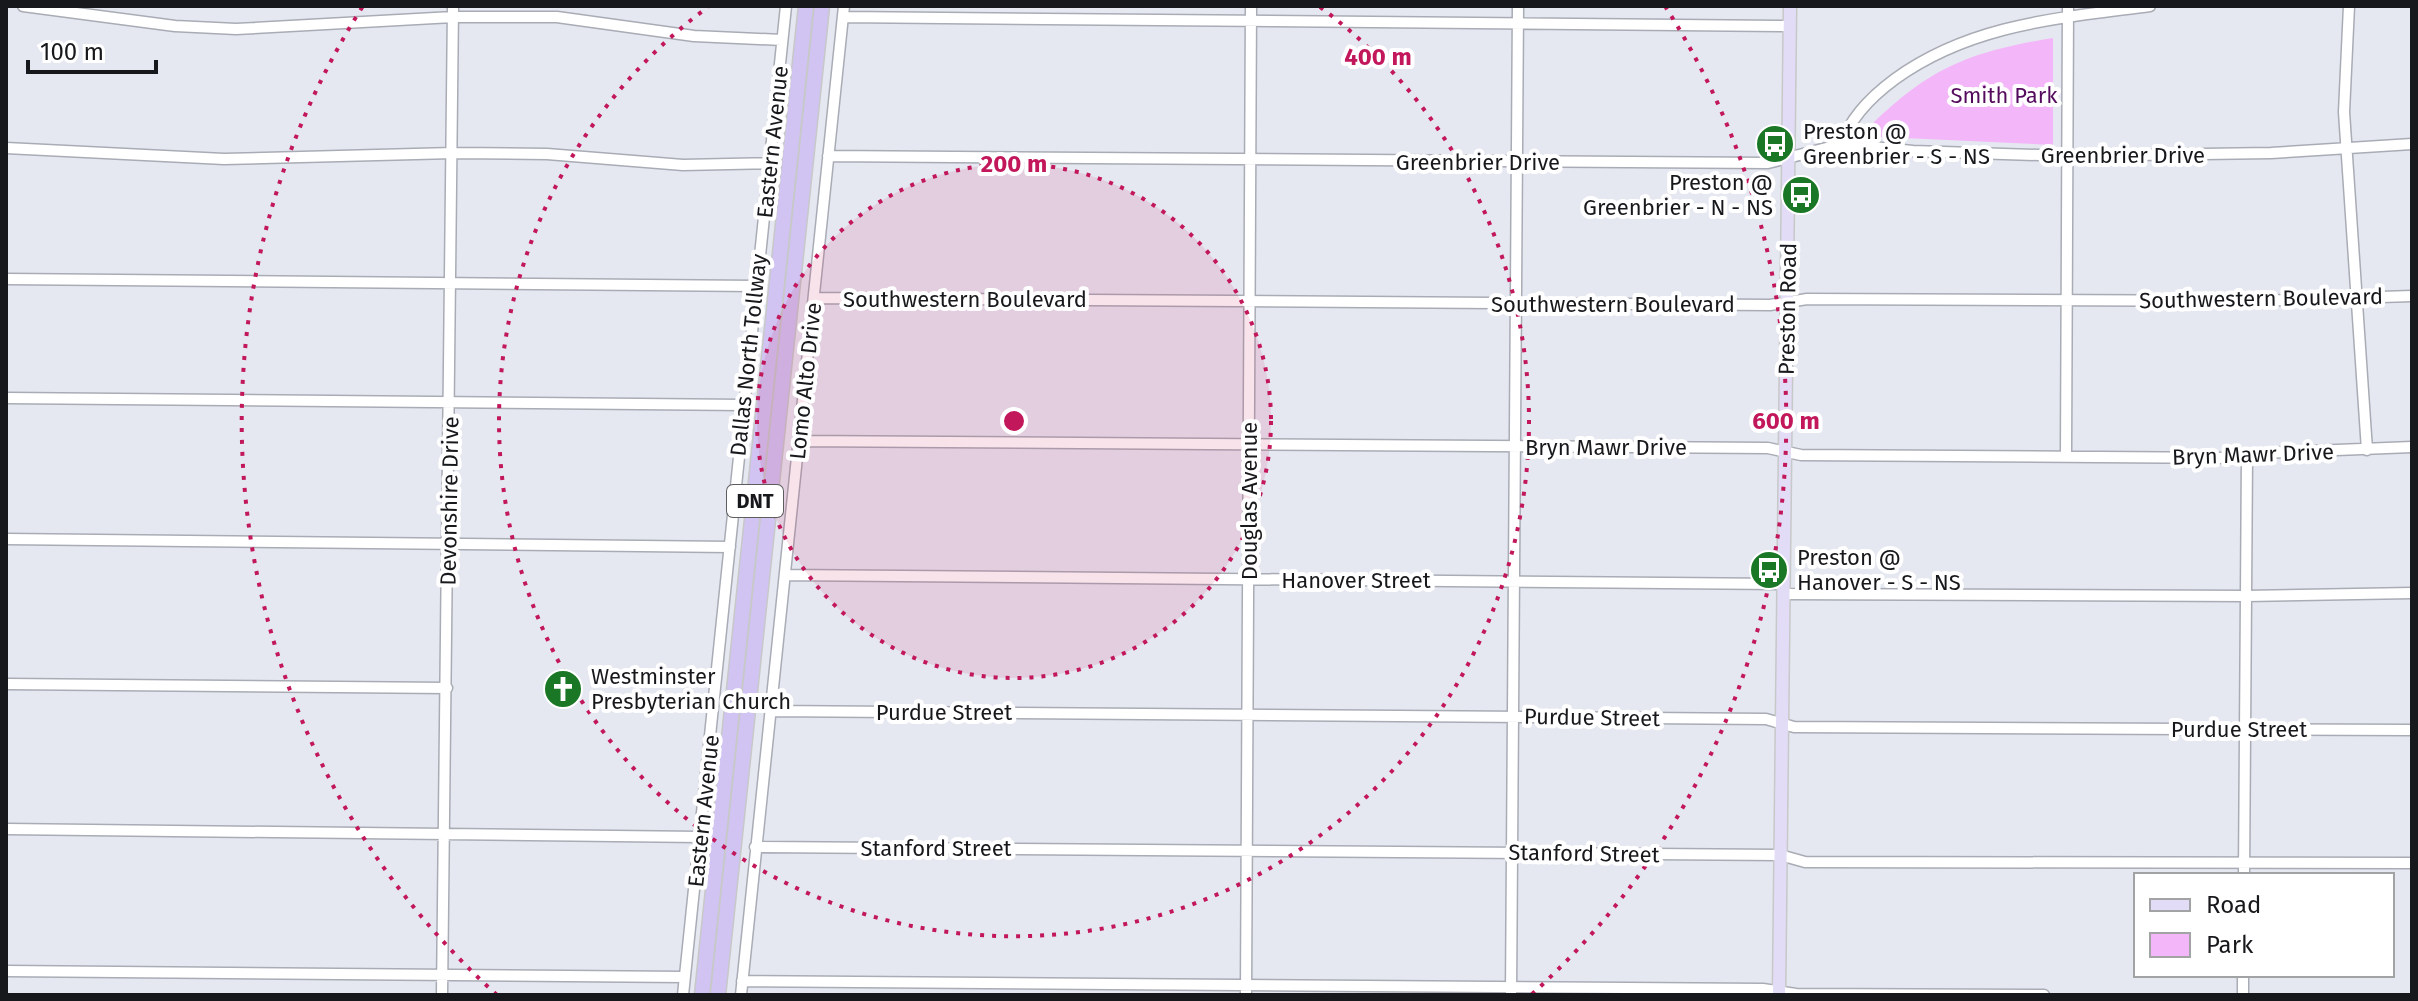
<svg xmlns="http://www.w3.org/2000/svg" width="2418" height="1001" viewBox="0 0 2418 1001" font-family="'Fira Sans',sans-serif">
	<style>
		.green { fill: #f3b6f9 }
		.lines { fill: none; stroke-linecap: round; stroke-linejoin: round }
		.minor-casing { stroke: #a9acb5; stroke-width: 13 }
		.major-casing { stroke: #c7c8c8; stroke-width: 15 }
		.highway-casing { stroke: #c7c8c8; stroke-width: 17 }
		.minor { stroke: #fff; stroke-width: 10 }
		.major { stroke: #e3dcf7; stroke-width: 12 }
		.highway { stroke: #d1c4f2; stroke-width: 14 }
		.ring { fill: none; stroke: #c2185b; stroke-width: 4; stroke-dasharray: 4 8 }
		.labels { text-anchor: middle; stroke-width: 8; stroke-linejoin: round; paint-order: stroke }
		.shield { fill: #fff; stroke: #5d5d5f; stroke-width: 2 }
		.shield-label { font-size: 20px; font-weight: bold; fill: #17181b }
		.park-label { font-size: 22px; fill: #550b5d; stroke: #fff }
		.poi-label { font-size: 22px; fill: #17181b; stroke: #fff; text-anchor: start }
		.street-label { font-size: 22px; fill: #17181b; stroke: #fff }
		.centre { fill: #c2185b; stroke: #fff; stroke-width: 4 }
		.ring-label { font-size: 24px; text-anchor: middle; font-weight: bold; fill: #c2185b; stroke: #fff; stroke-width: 8; stroke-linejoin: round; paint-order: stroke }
	</style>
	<rect width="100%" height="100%" fill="#e6e8f1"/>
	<path class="green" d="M2053,38v107l-193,-9c65,-66 103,-83 193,-98z"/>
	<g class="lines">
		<defs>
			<path id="minor" d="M23,6l152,20 61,3 217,-12h104l137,19 88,4
				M2349,6l-5,106 23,338
				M843,17l947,9
				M1842,144c8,-27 30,-48 53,-65 76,-55 165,-61 255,-73
				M6,148l218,11 229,-6 94,1 136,11 88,-2
				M828,156l940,7 74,-19 71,7 154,5 204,-3 141,-9
				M6,279l750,7
				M814,298l956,7 37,-6 448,2 157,-5
				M6,398l738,7
				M799,441l969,7 33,7 432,3 28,-5 151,-6
				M2066,456l2,-450
				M6,539l724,8
				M785,575l998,9
				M1783,594l463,2 166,-3
				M6,684l441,4
				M771,711l995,8 28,8 618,3
				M6,829l694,8
				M755,847l1025,8 25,7 607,1
				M2244,875l3,-420
				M6,971l679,6
				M742,981l1021,8 33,5 248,1
				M442,995l11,-989
				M683,995l103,-989
				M741,995l103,-989
				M1246,995l5,-989
				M1511,995l7,-989
				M2243,995v-20"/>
			<path id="major" d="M1779,995l11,-989"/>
			<path id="highway" d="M702,995l104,-989
				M718,995l104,-989"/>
		</defs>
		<use href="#minor" class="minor-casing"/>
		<use href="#major" class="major-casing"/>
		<use href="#highway" class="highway-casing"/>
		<use href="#minor" class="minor"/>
		<use href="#major" class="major"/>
		<use href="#highway" class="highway"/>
	</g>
	<circle cx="1014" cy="421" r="257" fill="#c2185b" fill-opacity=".12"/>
	<g class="ring">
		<circle cx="1014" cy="421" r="257"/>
		<path d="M1320 7A515 515 0 1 1 708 7"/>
		<path d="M497 995A772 772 0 0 1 363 6M1665 6A772 772 0 0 1 1531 995"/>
	</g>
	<defs>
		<symbol id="bus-disc" viewBox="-11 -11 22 22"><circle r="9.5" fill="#1a7726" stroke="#fff"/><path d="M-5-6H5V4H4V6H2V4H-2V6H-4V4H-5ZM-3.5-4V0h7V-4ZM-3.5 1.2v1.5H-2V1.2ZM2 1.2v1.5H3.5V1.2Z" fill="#fff"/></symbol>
		<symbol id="church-disc" viewBox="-11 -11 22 22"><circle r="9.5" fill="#1a7726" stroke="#fff"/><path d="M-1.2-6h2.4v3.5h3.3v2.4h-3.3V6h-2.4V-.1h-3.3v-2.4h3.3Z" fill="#fff"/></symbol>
	</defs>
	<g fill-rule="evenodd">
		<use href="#bus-disc" x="1753" y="122" width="44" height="44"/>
		<use href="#bus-disc" x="1779" y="173" width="44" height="44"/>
		<use href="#bus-disc" x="1747" y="548" width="44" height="44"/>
		<use href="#church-disc" x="541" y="667" width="44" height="44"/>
	</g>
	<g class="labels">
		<rect class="shield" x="727" y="485" width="56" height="32" rx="6"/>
		<g class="shield-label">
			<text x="755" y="508">DNT</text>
		</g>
		<g class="park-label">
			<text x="2004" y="103">Smith Park</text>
		</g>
		<g class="poi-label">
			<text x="1803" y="139">Preston @<tspan x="1803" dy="25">Greenbrier - S - NS</tspan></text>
			<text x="1773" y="190" text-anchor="end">Preston @<tspan x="1773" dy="25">Greenbrier - N - NS</tspan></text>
			<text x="1797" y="565">Preston @<tspan x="1797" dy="25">Hanover - S - NS</tspan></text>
			<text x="591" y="684">Westminster<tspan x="591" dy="25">Presbyterian Church</tspan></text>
		</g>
		<g class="street-label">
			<text transform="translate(772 142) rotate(-84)" y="8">Eastern Avenue</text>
			<text x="2123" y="163">Greenbrier Drive</text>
			<text x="1478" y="170">Greenbrier Drive</text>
			<text transform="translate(2261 298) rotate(-1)" y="8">Southwestern Boulevard</text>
			<text x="965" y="307">Southwestern Boulevard</text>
			<text x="1613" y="312">Southwestern Boulevard</text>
			<text transform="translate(1787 309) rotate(-89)" y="8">Preston Road</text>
			<text transform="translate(748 355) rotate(-84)" y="8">Dallas North Tollway</text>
			<text transform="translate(805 381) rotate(-84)" y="8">Lomo Alto Drive</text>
			<text x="1606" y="455">Bryn Mawr Drive</text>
			<text transform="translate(2253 454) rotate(-2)" y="8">Bryn Mawr Drive</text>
			<text transform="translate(449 501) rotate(-89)" y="8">Devonshire Drive</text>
			<text transform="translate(1249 501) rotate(-90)" y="8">Douglas Avenue</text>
			<text x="1356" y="588">Hanover Street</text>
			<text x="944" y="720">Purdue Street</text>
			<text transform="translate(1592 717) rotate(1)" y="8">Purdue Street</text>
			<text x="2239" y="737">Purdue Street</text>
			<text transform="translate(703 811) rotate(-84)" y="8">Eastern Avenue</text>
			<text x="936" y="856">Stanford Street</text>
			<text transform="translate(1584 853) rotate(1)" y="8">Stanford Street</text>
		</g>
	</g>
	<circle cx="1014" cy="421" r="12" class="centre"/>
	<g class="ring-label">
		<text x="1378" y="65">400 m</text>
		<text x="1014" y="172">200 m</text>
		<text x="1786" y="429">600 m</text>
	</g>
	<rect width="2418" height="1001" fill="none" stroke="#17181b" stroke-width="16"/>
	<rect x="2134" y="873" width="260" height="104" fill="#ffffff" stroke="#a2a3a4" stroke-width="2"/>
	<rect x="2150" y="899" width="40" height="12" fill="#e3dcf7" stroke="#a2a3a4" stroke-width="2"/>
	<text x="2206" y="913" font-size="24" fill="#17181b">Road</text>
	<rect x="2150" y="933" width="40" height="24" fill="#f3b6f9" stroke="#a2a3a4" stroke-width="2"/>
	<text x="2206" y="953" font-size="24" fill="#17181b">Park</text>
	<path d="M28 60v12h128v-12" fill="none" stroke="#17181b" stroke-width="4"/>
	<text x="40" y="60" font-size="24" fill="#17181b" stroke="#ffffff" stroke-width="6" paint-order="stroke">100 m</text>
</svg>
